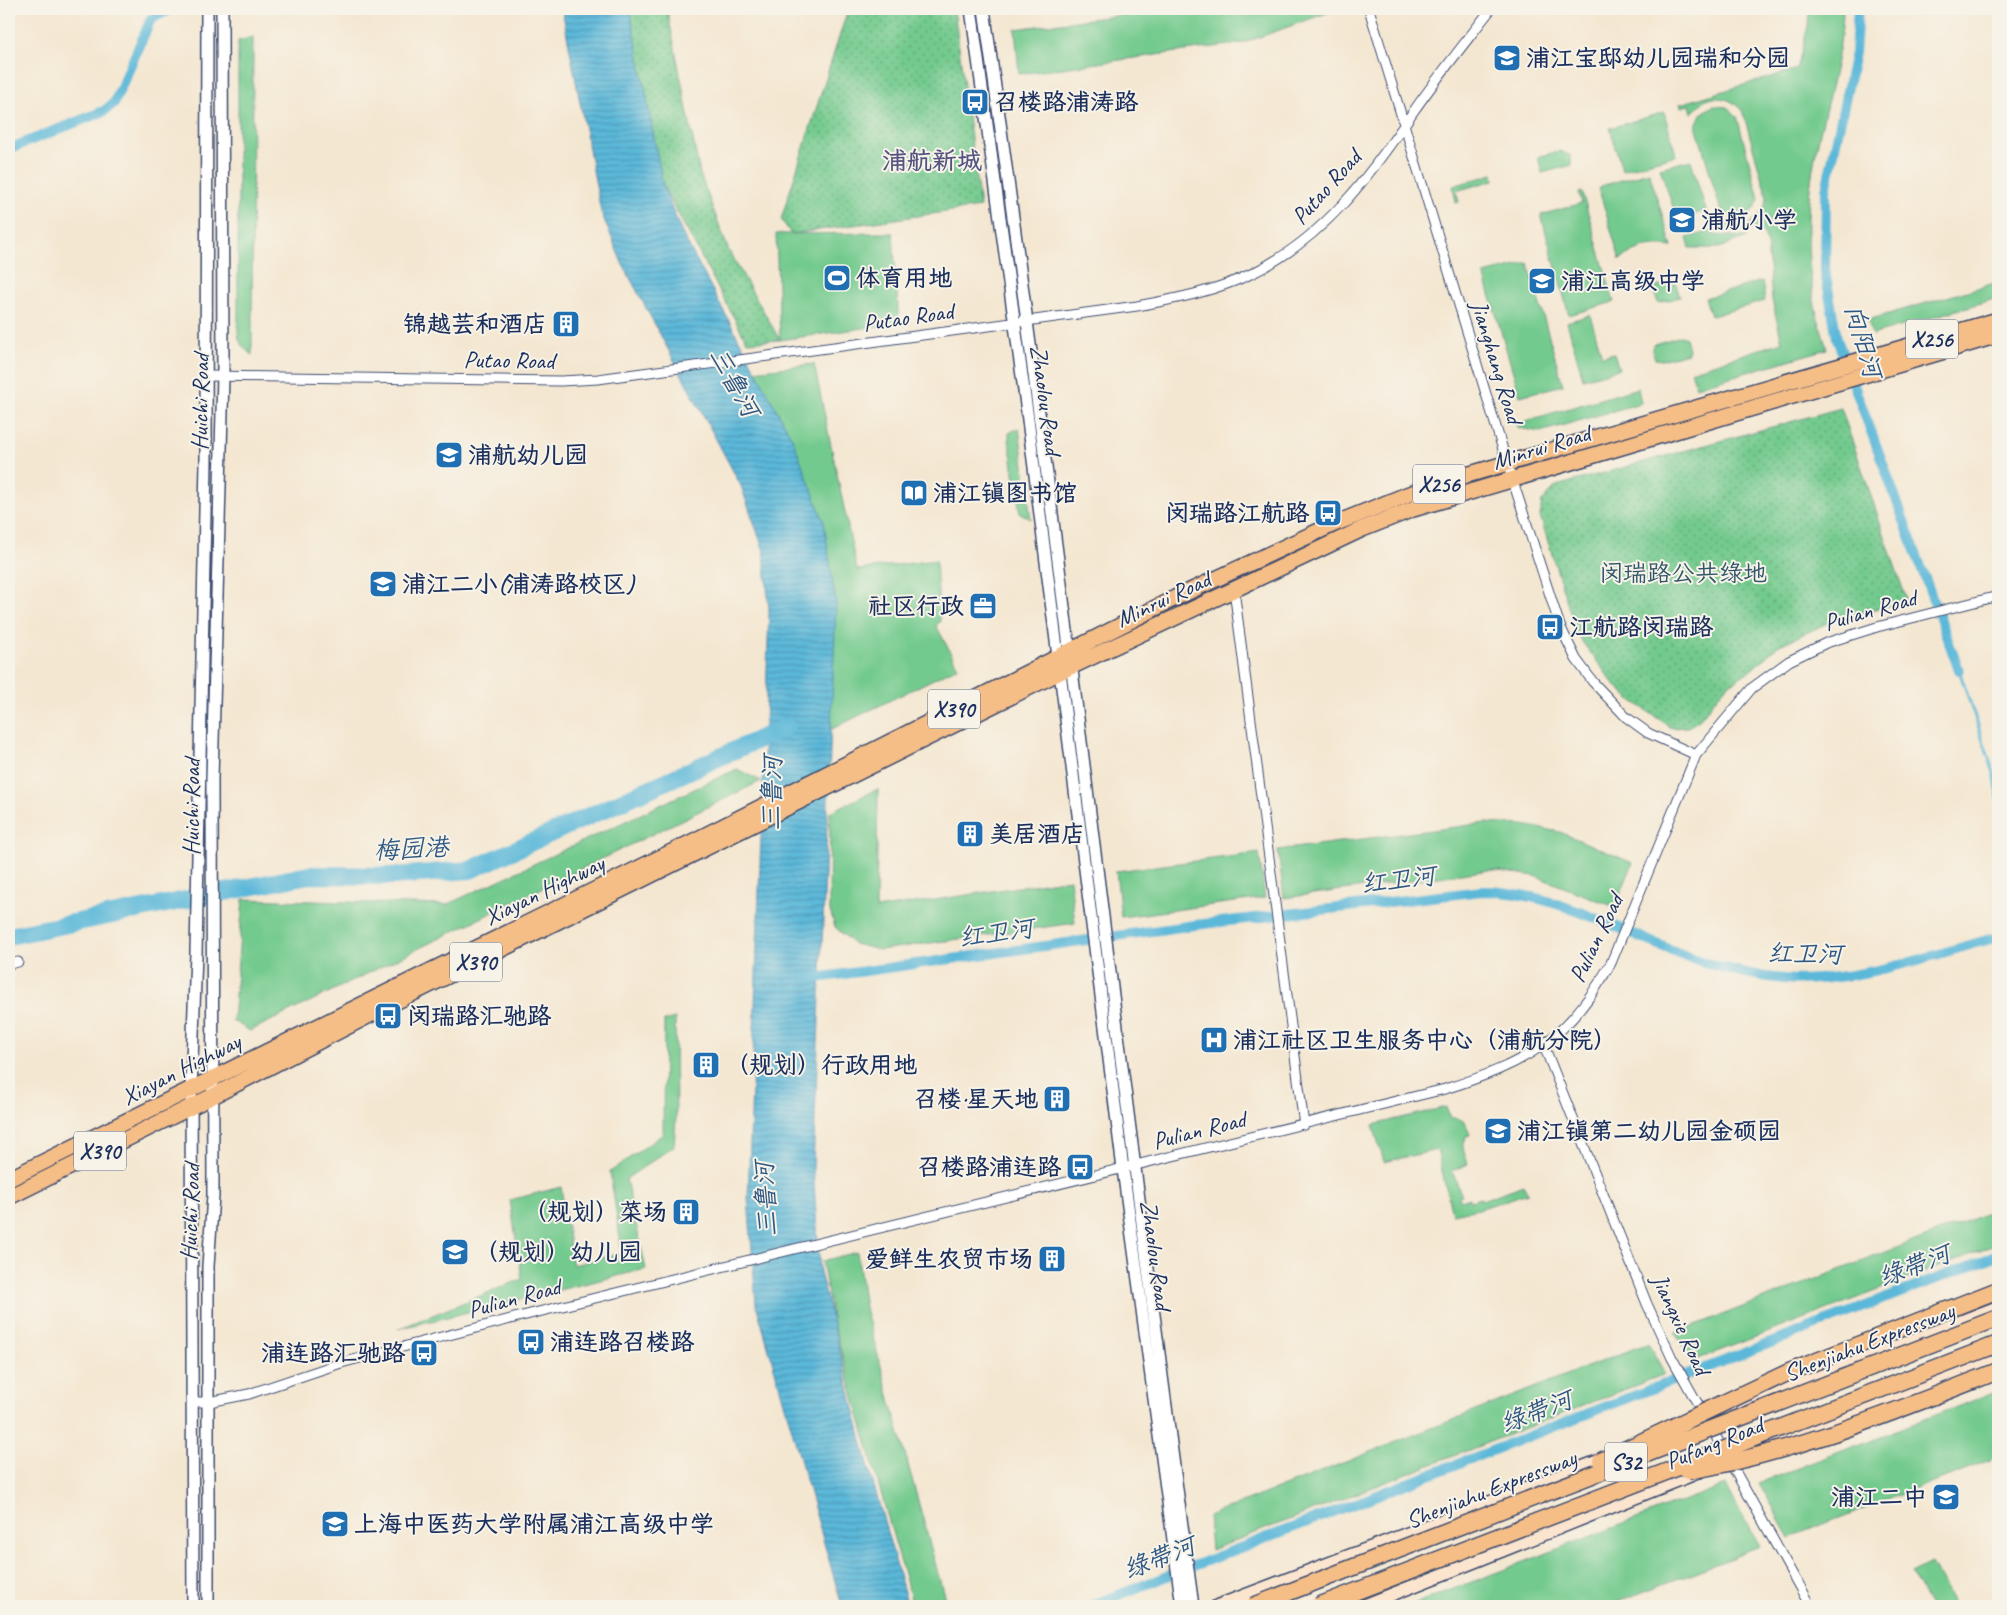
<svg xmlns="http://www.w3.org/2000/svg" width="2007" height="1615" viewBox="0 0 2007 1615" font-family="Caveat,'LXGW WenKai TC',sans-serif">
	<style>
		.grass { fill: #73ca8e; stroke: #477c76 }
		.park { fill: url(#park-dots); stroke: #477c76 }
		.water { fill: url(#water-rules); stroke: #3b749c }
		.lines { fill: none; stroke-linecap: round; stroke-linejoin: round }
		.stream { stroke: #5bb8d9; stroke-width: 3 }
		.canal { stroke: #5bb8d9; stroke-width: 10 }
		.river { stroke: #5bb8d9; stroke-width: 18 }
		.minor-casing { stroke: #3c4b6f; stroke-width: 11 }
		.tertiary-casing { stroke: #3c4b6f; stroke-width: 14 }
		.secondary-casing { stroke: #3c4b6f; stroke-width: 15 }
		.primary-casing { stroke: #3c4b6f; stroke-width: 18 }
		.minor { stroke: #fff; stroke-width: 9 }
		.tertiary { stroke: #fff; stroke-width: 11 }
		.secondary { stroke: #fbe5cf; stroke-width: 12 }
		.primary { stroke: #f6be87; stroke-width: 15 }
		.motorway-bridge-casing { stroke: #3c4b6f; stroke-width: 19; stroke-linecap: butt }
		.motorway-bridge { stroke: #f6be87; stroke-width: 16 }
		.labels { text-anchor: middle; stroke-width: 4; stroke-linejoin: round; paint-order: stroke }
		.shield { fill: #f7f3e8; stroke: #5d6a87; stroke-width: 1 }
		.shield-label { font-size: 22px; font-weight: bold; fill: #1b2f5e }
		.poi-label { font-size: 24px; font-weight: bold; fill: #1b2f5e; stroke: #f7f3e8; text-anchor: start }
		.street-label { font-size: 24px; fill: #1b2f5e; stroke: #f7f3e8 }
		.park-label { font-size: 24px; fill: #31566a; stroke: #f7f3e8 }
		.neighbourhood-label { font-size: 25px; font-weight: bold; fill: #535482; stroke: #f7f3e8 }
		.water-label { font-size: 25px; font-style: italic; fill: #2e5883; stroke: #f7f3e8 }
	</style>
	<defs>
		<pattern id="park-dots" width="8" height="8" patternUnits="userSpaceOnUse" patternTransform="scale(1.25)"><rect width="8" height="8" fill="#73ca8e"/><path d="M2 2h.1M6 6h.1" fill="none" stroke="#5ea477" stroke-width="1.8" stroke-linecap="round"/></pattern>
		<pattern id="water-rules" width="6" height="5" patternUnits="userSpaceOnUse" patternTransform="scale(1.25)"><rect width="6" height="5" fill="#5bb8d9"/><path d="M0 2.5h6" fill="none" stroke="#4a96b3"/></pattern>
	</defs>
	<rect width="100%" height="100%" fill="#f7f3e8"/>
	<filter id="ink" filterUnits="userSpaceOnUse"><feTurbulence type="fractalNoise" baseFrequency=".02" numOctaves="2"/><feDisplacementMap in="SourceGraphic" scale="10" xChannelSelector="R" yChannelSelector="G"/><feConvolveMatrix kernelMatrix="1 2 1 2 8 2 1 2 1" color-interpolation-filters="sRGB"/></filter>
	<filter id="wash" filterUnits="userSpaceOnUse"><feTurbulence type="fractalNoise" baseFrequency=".0096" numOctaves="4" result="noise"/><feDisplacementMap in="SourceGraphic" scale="20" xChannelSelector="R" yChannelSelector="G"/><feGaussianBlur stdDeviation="1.12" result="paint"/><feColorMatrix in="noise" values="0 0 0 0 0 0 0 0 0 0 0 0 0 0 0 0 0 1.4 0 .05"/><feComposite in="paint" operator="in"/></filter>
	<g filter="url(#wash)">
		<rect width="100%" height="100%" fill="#f4e7d1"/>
		<path class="grass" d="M1167,9h171l-95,34 -224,31 -4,-45z
			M1809,9h34c-1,55 -22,106 -30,160 -8,43 -6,89 1,132 3,17 9,32 13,48l-131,38 -5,-16 91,-29 -10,-42 -5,-58 -4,-10 -7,-3 -38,1 -4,-6c8,-2 9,-1 16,1 21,6 34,-10 37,-28l-24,-85c-10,-13 -21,-16 -37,-13l-14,14 -2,-8 -9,2 -1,-3 117,-35 11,-43z
			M253,37l-1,318c-9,-7 -14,-13 -14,-24v-290z
			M1713,106l14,1 10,9 22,83c-8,19 -23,26 -39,9l-24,-83 5,-11z
			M1664,112l12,43 -54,15 -12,-42z
			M1559,151l11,4 2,10 -30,8 -4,-16z
			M1691,160l15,51 -29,8 -17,-51z
			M1649,172l23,75c-20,-3 -36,0 -52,13l-21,-70 2,-4z
			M1493,174l1,6 -38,11 3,11 -3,1 -3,-17z
			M1582,192l32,110 -45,13 -28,-100 41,-12 -3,-10z
			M1711,231l2,4 34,2 -28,11h-29l-3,-10z
			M893,233l6,90 -119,17 -4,-106z
			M1528,263l35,122 -43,11 -36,-122z
			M1675,281l5,16 -22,6 -5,-15z
			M1762,281l3,20 -54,15 -6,-18z
			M1998,282v16l-126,37 -4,-15z
			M1590,315l12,41 12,-3 5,16 -36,10 -16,-57z
			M1681,336l5,2 3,11 -1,4 -26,7 -7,-1 -3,-11 2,-4z
			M814,364l43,206 79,-10 4,62 -4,3 22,42 -128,63 -112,-355z
			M1638,388l3,15 -101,29 -21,-4 -8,-8 4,4z
			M1019,428l12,91 -11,-6 -11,-73v-7z
			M737,769l24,12 -511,250 -17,-10 10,-122 203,6z
			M878,789l-2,120 194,-30 5,44 -195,27 -26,-6 -19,-17 -6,-19 1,-96z
			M1486,823l37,2 37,7 73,31 -18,44 -80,-31 -45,-6 -206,28 -6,-48z
			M1259,853l6,45 -144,19 -5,-46z
			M675,1018l1,101 -2,27 -48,33 20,90 -248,60 124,-50 -12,-79 51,-13 12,78 49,-12 -12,-81 53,-38 1,-113z
			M1446,1107l4,11h7l8,4 5,13 -4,1 -3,12 5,16 -16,7 10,25 -3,1 2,4 9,-3 1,3 10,-3 1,2 42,-15 4,8 -49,16 -27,5 -15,-64 -53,12 -11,-37z
			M1998,1209v35l-305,117 -18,-28z
			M857,1252l8,56 82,298h-34l-80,-283 -11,-62z
			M1648,1343l17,31 -454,176 -3,-34z
			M1998,1391v66l-208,80 -31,-54z
			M1725,1485l35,62 -154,59h-197z
			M1931,1563l24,43h-25l-19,-33z"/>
		<path class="park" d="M625,9h42l33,165 29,77 51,89 -33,2 -84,-156z
			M848,9h106l26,198 -189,27 -10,-15z
			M1841,408l66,193 -71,18 -58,27 -27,24 -26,17 -27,34 -10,6 -16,1 -41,-28 -17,-16 -37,-49 -37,-119 2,-15 14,-15z"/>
		<path class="water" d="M562,9h68l33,177 19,47 111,207 31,82 12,83 -23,562 7,105 49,196 39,138h-66l-86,-302 -8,-106 21,-586 -5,-61 -23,-65 -119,-223 -21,-51z"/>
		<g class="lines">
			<path class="stream" d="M1959,670l36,106 3,22"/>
			<path class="canal" d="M1858,9l-3,44 -29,137 -1,81 12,68 122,331
				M9,149l95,-38 10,-8 37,-84 21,-10
				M808,979l387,-54 287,-34c88,1 162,57 246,78 28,7 62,13 90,10 62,-4 121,-26 180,-42
				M1090,1606l908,-351"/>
			<path class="river" d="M9,936l300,-61 85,1 76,-6 316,-143"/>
		</g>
	</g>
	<g filter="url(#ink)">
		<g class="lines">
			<defs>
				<path id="minor" d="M1369,9l138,454 53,163 16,33 17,23 33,35 22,16 48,22
					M205,376l356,5 37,-2 539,-73c39,-7 79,-15 116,-33 72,-36 116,-96 160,-161 25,-36 52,-69 78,-103
					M1234,590l70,535
					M9,964l9,-2
					M1544,1046l103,258 25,54 32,57
					M194,1402h15l40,-8 92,-31 181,-47 923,-227c82,-26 123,-49 166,-126l85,-208 56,-67 37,-27 37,-18 51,-16 121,-31
					M1710,1426l100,180"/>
				<path id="tertiary" d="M971,9l56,403 96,757 59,437
					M984,9c76,531 135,1065 209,1597
					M193,1606l-2,-518 5,-134 10,-492 1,-453
					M208,1606v-340l5,-70 -1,-417 11,-403 -1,-367"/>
				<path id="secondary" d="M1691,1426l307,-119
					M1753,1450l245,-94
					M1217,1606l392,-149
					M1363,1606l336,-134"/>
				<path id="primary" d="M9,1179l687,-339 479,-242 159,-74 75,-30 51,-17 538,-157
					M9,1197l204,-101 174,-90 673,-334 300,-142 53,-21 585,-174"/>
			</defs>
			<use href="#minor" class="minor-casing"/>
			<use href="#tertiary" class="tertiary-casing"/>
			<use href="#secondary" class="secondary-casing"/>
			<use href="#primary" class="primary-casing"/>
			<use href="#minor" class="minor"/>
			<use href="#tertiary" class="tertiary"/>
			<use href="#secondary" class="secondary"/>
			<use href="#primary" class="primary"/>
			<defs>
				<path id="motorway-bridge" d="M1601,1461l188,-89 209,-82
					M1688,1471c109,-19 208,-60 310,-100
					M1253,1606l745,-288
					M1318,1606l680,-262"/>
			</defs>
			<use href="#motorway-bridge" class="motorway-bridge-casing"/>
			<use href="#motorway-bridge" class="motorway-bridge"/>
		</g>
	</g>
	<defs>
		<symbol id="school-square" viewBox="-11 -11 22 22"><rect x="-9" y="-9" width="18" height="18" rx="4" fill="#1f6fb2" stroke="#f7f3e8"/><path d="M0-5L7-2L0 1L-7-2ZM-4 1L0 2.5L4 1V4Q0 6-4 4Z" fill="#fff"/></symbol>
		<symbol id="bus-square" viewBox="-11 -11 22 22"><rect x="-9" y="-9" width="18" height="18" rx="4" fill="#1f6fb2" stroke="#f7f3e8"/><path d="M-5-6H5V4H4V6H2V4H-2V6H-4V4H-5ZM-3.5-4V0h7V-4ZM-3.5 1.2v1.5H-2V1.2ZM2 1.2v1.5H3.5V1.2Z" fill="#fff"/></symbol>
		<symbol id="stadium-square" viewBox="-11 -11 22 22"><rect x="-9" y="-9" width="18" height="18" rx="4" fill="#1f6fb2" stroke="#f7f3e8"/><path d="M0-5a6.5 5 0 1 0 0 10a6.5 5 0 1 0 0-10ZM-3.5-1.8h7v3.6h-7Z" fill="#fff"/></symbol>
		<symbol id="building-square" viewBox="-11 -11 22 22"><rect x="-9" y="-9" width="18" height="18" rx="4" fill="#1f6fb2" stroke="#f7f3e8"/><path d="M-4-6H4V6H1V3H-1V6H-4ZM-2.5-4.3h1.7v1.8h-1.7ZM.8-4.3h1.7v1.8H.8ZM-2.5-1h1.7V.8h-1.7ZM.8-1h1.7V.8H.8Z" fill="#fff"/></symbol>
		<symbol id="library-square" viewBox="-11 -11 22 22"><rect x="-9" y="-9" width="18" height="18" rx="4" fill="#1f6fb2" stroke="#f7f3e8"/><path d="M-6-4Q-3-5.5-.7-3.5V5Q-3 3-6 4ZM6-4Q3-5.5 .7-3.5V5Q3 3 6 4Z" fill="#fff"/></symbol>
		<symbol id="office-square" viewBox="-11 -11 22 22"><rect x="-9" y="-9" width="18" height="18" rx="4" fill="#1f6fb2" stroke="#f7f3e8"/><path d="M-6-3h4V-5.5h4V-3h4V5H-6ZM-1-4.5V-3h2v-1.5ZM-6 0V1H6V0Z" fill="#fff"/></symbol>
		<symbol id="hospital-square" viewBox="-11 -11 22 22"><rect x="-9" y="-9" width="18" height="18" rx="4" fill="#1f6fb2" stroke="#f7f3e8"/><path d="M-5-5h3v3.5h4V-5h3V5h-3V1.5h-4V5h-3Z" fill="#fff"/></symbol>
	</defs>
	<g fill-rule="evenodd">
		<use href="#school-square" x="1491" y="42" width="32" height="32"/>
		<use href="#bus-square" x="959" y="86" width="32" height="32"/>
		<use href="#school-square" x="1666" y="204" width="32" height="32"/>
		<use href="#stadium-square" x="821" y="262" width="32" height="32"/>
		<use href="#school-square" x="1526" y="265" width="32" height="32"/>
		<use href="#building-square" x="550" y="308" width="32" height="32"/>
		<use href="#school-square" x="433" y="439" width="32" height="32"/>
		<use href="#library-square" x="898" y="477" width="32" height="32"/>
		<use href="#bus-square" x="1312" y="497" width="32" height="32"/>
		<use href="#school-square" x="367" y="568" width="32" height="32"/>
		<use href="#office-square" x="967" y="590" width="32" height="32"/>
		<use href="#bus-square" x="1534" y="611" width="32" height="32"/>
		<use href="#building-square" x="954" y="818" width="32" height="32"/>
		<use href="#bus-square" x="372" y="1000" width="32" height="32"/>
		<use href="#hospital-square" x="1198" y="1024" width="32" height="32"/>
		<use href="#building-square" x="690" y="1049" width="32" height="32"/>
		<use href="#building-square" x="1041" y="1083" width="32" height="32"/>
		<use href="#school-square" x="1482" y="1115" width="32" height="32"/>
		<use href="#bus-square" x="1064" y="1151" width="32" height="32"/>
		<use href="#building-square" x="670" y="1196" width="32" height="32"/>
		<use href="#school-square" x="439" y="1236" width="32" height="32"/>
		<use href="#building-square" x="1036" y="1243" width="32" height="32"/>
		<use href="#bus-square" x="515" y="1326" width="32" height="32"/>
		<use href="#bus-square" x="408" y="1337" width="32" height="32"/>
		<use href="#school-square" x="1930" y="1481" width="32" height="32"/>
		<use href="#school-square" x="319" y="1508" width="32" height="32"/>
	</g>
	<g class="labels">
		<g class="shield">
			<rect x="1906" y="319.5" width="52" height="39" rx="4"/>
			<rect x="1413" y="464.5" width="52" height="39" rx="4"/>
			<rect x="928" y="689.5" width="52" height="39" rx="4"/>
			<rect x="450" y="942.5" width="52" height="39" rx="4"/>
			<rect x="74" y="1131.5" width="52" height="39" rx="4"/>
			<rect x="1605" y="1442.5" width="42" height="39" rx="4"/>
		</g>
		<g class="shield-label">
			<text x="1932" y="347">X256</text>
			<text x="1439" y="492">X256</text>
			<text x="954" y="717">X390</text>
			<text x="476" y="970">X390</text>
			<text x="100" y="1159">X390</text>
			<text x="1626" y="1470">S32</text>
		</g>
		<g class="poi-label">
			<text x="1526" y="66">浦江宝邸幼儿园瑞和分园</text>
			<text x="994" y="110">召楼路浦涛路</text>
			<text x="1701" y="228">浦航小学</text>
			<text x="856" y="286">体育用地</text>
			<text x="1561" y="289">浦江高级中学</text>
			<text x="547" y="332" text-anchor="end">锦越芸和酒店</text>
			<text x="468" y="463">浦航幼儿园</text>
			<text x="933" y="501">浦江镇图书馆</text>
			<text x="1309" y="521" text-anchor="end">闵瑞路江航路</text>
			<text x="402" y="592">浦江二小(浦涛路校区)</text>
			<text x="964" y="614" text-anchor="end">社区行政</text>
			<text x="1569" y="635">江航路闵瑞路</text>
			<text x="989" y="842">美居酒店</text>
			<text x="407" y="1024">闵瑞路汇驰路</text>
			<text x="1233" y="1048">浦江社区卫生服务中心（浦航分院）</text>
			<text x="725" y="1073">（规划）行政用地</text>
			<text x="1038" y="1107" text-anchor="end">召楼·星天地</text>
			<text x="1517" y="1139">浦江镇第二幼儿园金硕园</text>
			<text x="1061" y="1175" text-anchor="end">召楼路浦连路</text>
			<text x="667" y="1220" text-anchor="end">（规划）菜场</text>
			<text x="474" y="1260">（规划）幼儿园</text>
			<text x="1033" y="1267" text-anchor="end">爱鲜生农贸市场</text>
			<text x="550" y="1350">浦连路召楼路</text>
			<text x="405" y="1361" text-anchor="end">浦连路汇驰路</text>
			<text x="1927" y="1505" text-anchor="end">浦江二中</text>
			<text x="354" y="1532">上海中医药大学附属浦江高级中学</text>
		</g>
		<g class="street-label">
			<text transform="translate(1326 187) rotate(-48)" y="8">Putao Road</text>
			<text transform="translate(908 317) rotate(-8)" y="8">Putao Road</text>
			<text transform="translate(509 360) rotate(1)" y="8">Putao Road</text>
			<text transform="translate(1497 362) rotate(73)" y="8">Jianghang Road</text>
			<text transform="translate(1046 400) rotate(82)" y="8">Zhaolou Road</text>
			<text transform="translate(200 402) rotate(-89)" y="8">Huichi Road</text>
			<text transform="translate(1541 447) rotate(-17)" y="8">Minrui Road</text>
			<text transform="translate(1163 599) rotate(-25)" y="8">Minrui Road</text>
			<text transform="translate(1870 610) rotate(-16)" y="8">Pulian Road</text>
			<text transform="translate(191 807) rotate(-90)" y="8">Huichi Road</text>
			<text transform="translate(544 890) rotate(-26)" y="8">Xiayan Highway</text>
			<text transform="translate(1596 938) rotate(-64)" y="8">Pulian Road</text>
			<text transform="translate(181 1069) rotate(-27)" y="8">Xiayan Highway</text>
			<text transform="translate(1199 1130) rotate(-14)" y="8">Pulian Road</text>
			<text transform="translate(190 1212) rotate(-88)" y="8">Huichi Road</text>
			<text transform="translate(1156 1255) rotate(82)" y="8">Zhaolou Road</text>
			<text transform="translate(514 1298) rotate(-15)" y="8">Pulian Road</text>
			<text transform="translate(1681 1324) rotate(65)" y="8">Jiangxie Road</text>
			<text transform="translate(1869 1342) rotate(-21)" y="8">Shenjiahu Expressway</text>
			<text transform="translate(1714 1443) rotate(-22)" y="8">Pufang Road</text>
			<text transform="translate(1491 1489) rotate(-21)" y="8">Shenjiahu Expressway</text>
		</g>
		<g class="park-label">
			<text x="1683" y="581">闵瑞路公共绿地</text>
		</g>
		<g class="neighbourhood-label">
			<text x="932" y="169">浦航新城</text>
		</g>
		<g class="water-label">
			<text transform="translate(1864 341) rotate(74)" y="9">向阳河</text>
			<text transform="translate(735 382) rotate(61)" y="9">三鲁河</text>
			<text transform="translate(771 793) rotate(-89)" y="9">三鲁河</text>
			<text transform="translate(411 848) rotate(-3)" y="9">梅园港</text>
			<text transform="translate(1398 879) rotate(-7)" y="9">红卫河</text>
			<text transform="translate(996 932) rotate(-8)" y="9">红卫河</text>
			<text transform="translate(1805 953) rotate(1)" y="9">红卫河</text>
			<text transform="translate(765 1199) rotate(-93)" y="9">三鲁河</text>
			<text transform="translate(1914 1265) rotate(-21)" y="9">绿带河</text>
			<text transform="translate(1536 1411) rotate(-21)" y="9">绿带河</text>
			<text transform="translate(1159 1557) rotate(-21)" y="9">绿带河</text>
		</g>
	</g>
	<rect width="2007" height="1615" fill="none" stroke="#f7f3e8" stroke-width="30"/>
</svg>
